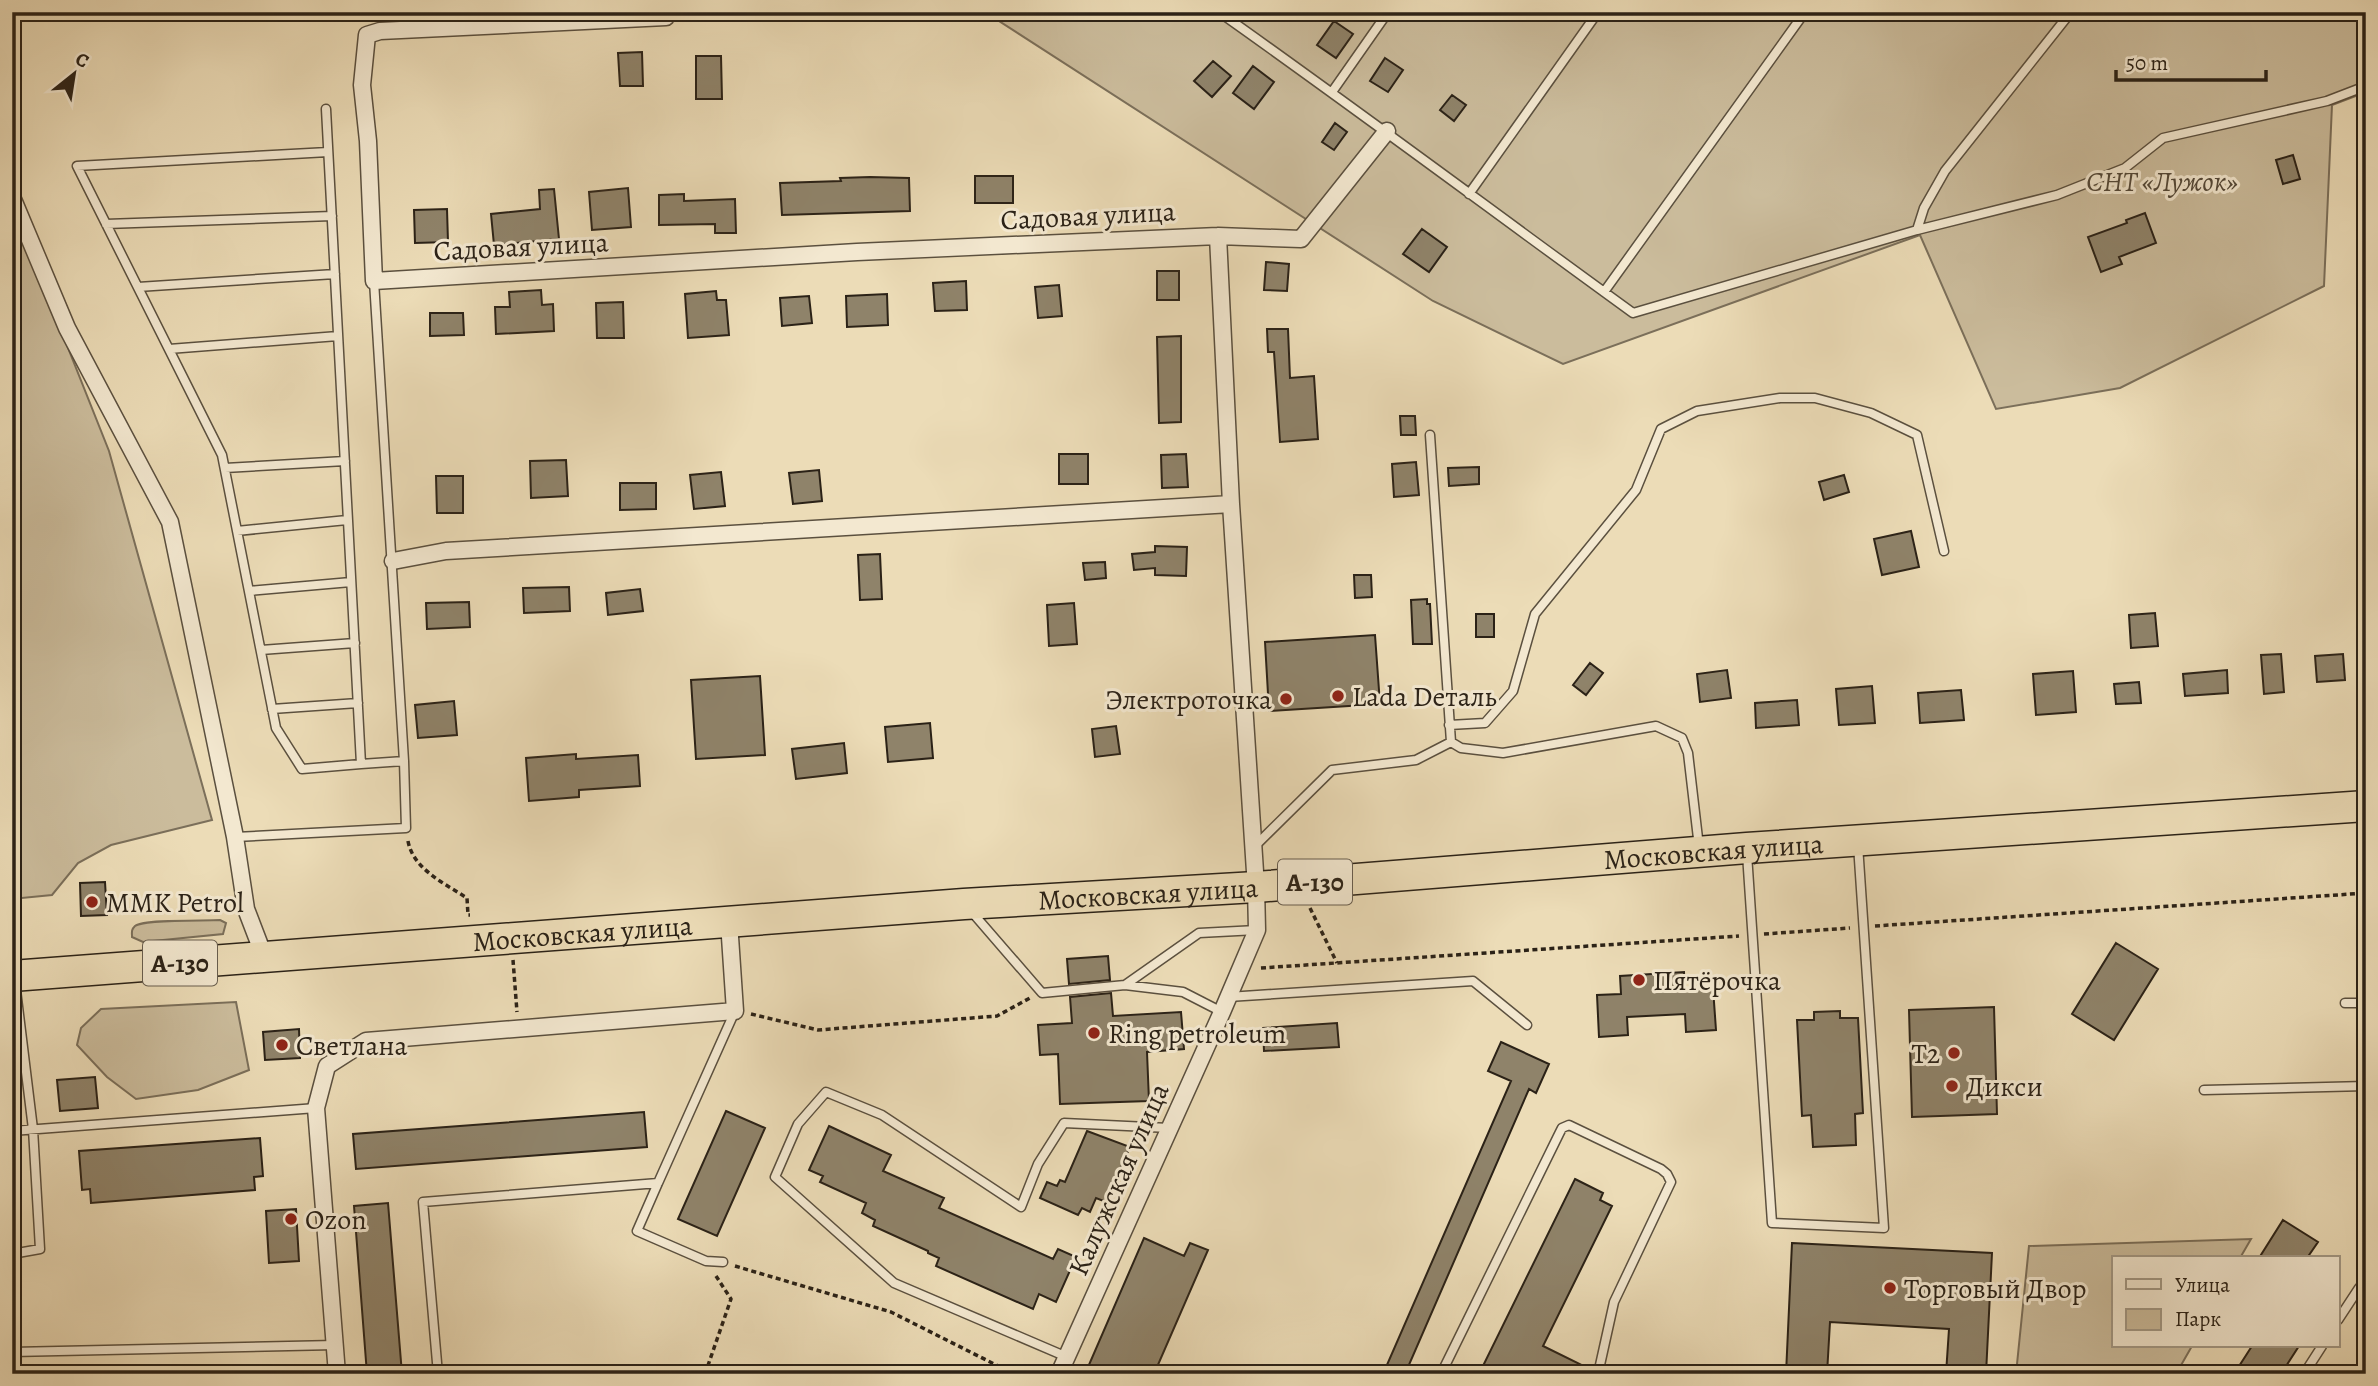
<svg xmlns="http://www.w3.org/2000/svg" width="2378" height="1386" viewBox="0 0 2378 1386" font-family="Alegreya,serif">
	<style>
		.green { fill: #cbbc9c; stroke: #7b6f5a; stroke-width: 2 }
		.building { fill: #8f836a; stroke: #2b2217; stroke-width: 2 }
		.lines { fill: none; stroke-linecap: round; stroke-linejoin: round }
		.lane-casing { stroke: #5b503f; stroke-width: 11 }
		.street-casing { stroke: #5b503f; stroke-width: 19 }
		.highway-casing { stroke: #2b2217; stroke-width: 33 }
		.path { stroke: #2b2217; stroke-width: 3.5; stroke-dasharray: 5 3.5; stroke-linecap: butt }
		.lane { stroke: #f3e8d0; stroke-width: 8 }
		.street { stroke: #f3e8d0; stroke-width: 16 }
		.highway { stroke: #ecdcb7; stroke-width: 30 }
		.poi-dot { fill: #8f2418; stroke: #f3e8d0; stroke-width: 2.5 }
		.labels { text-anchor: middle; stroke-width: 6; stroke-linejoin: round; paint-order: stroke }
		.shield { fill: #f3e8d0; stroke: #675d4e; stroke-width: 2 }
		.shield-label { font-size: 26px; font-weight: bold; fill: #2b2217 }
		.park-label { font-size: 28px; font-style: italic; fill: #534838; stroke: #f3e8d0 }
		.street-label { font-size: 28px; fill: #2b2217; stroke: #f3e8d0 }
		.poi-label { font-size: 28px; fill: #2b2217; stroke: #f3e8d0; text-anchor: start }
	</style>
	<rect width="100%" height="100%" fill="#ecdcb7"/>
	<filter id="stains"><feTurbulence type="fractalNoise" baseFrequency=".00286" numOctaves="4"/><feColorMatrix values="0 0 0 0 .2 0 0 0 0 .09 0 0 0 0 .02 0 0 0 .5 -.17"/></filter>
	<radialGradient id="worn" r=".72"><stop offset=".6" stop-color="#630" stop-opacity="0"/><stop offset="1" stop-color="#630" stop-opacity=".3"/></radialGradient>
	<path class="green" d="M985,12h1381v80l-34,13 -8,181 -204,102 -124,21 -76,-174 -357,129 -130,-63z
		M12,207l97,244 103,369 -101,25 -33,18 -26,32 -40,4z
		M220,920l6,3 -3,11 -80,8 -11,-5c0,-5 -1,-7 3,-11 9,-7 70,-5 85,-6z
		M236,1002l13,68 -51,20 -62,9 -29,-22 -30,-32 4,-17 20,-19z
		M2251,1239l-11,19h-126v88h78l-16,28h-160l13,-128z"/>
	<path class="building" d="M1334,21l19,13 -17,24 -19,-13z
		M642,52l1,34h-23l-2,-33z
		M696,56h25l1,43h-26z
		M1385,58l18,12 -15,22 -18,-11z
		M1213,61l18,15 -19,21 -18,-16z
		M1253,66l21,16 -20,27 -21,-16z
		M1452,95l14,10 -12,16 -14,-11z
		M1335,123l12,9 -13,18 -12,-8z
		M2293,155l7,24 -17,5 -7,-24z
		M975,176h38v27h-38z
		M870,177l39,1 1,33 -128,4 -2,-32 61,-2 -1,-3z
		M628,188l3,39 -39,3 -3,-38z
		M554,189l5,50 -65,6 -3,-31 49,-5 -1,-19z
		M684,194v7l51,-2 1,34h-21v-9l-56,1v-30z
		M447,209l1,33 -33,1 -1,-33z
		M2145,213l11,30 -37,14 3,7 -21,8 -13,-35 39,-14 -1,-3z
		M1422,229l25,18 -18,25 -26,-18z
		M1266,262l23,2 -2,27 -23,-1z
		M1157,271h22v29h-22z
		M966,281l1,29 -32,1 -2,-28z
		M1059,285l3,31 -24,2 -3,-31z
		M541,290l1,15 11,-1 1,27 -58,3 -1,-27h15l-1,-15z
		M716,291l1,9h9l3,35 -41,3 -3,-44z
		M887,294l1,31 -41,2 -1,-31z
		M809,296l3,27 -30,3 -2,-28z
		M623,302l1,36h-27l-1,-35z
		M430,313h33l1,22 -34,1z
		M1267,329h21l2,49 24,-2 4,63 -38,3 -6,-90h-6z
		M1181,336v86l-22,1 -2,-86z
		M1400,416h15l1,19h-15z
		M1059,454h29v30h-29z
		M1186,454l2,33 -26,1 -1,-33z
		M566,460l2,36 -37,2 -1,-37z
		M1416,462l3,33 -25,2 -2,-33z
		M1479,467v17l-30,2 -1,-18z
		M819,470l3,31 -29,3 -4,-31z
		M721,472l4,34 -31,3 -4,-34z
		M1844,475l5,17 -25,8 -5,-18z
		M436,476h27v37h-26z
		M620,483h36v26l-36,1z
		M1911,531l8,36 -37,8 -8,-36z
		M1155,546l32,1 -1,29 -31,-1v-7l-21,2 -2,-16 23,-2z
		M880,554l2,45 -22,1 -2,-45z
		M1105,562l1,16 -21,2 -2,-17z
		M1354,575h17l1,22 -17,1z
		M569,587l1,24 -46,2 -1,-25z
		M640,589l3,22 -35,4 -2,-22z
		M1427,599v5h3l2,40h-19l-2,-44z
		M469,602l1,25 -43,2 -1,-26z
		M1074,603l3,41 -28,2 -2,-41z
		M2155,613l3,33 -27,2 -2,-33z
		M1476,614h18v23h-18z
		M1375,635l5,69 -111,7 -4,-69z
		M2281,654l3,38 -20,2 -3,-39z
		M2343,654l2,26 -28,2 -2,-26z
		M1590,663l13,10 -17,22 -13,-10z
		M1727,670l4,28 -31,4 -3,-28z
		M2227,670l1,23 -43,3 -2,-22z
		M2073,671l3,41 -40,3 -3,-41z
		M760,676l5,79 -69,4 -5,-79z
		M2139,682l2,21 -25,1 -2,-20z
		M1872,686l3,37 -36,2 -3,-36z
		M1961,690l3,30 -44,3 -2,-30z
		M1797,700l2,25 -43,3 -1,-25z
		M454,701l3,34 -39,3 -3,-33z
		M930,723l3,35 -45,4 -3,-35z
		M1116,726l4,28 -25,3 -3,-28z
		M844,743l3,30 -51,6 -4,-30z
		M576,754v5l62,-4 2,31 -61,4v7l-50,4 -3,-43z
		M105,882l2,33 -26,1 -1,-33z
		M2116,943l42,26 -44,71 -42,-26z
		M1108,956l2,24 -41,4 -2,-25z
		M1684,972l1,17 28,-1 3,42 -30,2 -1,-18 -58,3 1,18 -29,2 -2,-42 24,-1 -1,-18z
		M1111,993l2,23 68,-4 3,37 -37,3 2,49 -89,3 -2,-50 -18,1 -2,-30 34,-2 -2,-26z
		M1994,1007l3,107 -85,3 -3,-107z
		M1840,1011v7h18l5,95 -8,1 1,31 -43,2 -2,-32 -9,1 -5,-96h17v-8z
		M1337,1023l2,24 -75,4 -1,-23z
		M299,1029l1,29 -35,2 -2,-28z
		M1501,1042l48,22 -13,29 -7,-4 -124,285h-22l128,-293 -23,-10z
		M95,1077l3,31 -38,3 -3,-31z
		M726,1111l39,17 -48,108 -39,-17z
		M644,1112l3,35 -291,22 -3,-35z
		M829,1126l62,29 -8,16 61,27 -5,10 114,51 5,-10 18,8 -20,45 -17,-8 -6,15 -97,-43 3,-8 -11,-5v-2l-55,-25 2,-6 -13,-7 4,-10 -46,-21 3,-6 -14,-6z
		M1087,1131l43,16 -24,55 -10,-4 -6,14 -8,-4 -4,7 -38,-17 7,-16 10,4 3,-6 5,2z
		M260,1138l3,38 -9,1 1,13 -164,13 -1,-14 -8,1 -3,-39z
		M1575,1179l28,14 -3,7 12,6 -69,140 49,24v4h-113z
		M388,1203l14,171h-35l-13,-168z
		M296,1209l3,52 -30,2 -3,-52z
		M2283,1220l35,22 -11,16h-48z
		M1144,1238l40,18 6,-13 18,7 -54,124h-69z
		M1792,1243l200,10 -6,121h-40l3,-45 -119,-7 -3,52h-41z
		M2252,1346h47l-18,28h-47z"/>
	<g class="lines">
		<defs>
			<path id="lane" d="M1219,12c140,99 276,201 414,301l284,-83 7,-22 21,-37 126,-159
				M1332,92l56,-80
				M326,109l35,655 -59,5 -26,-41 -54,-273 -145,-289 251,-14
				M1469,194l129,-182
				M106,224l226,-8
				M1917,230l140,-35 68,-27 38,-30 164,-37 39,-15
				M138,287l197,-13
				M1604,292l201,-280
				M169,349l169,-13
				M225,468l120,-7
				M237,531l110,-11
				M249,591l102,-9
				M261,650l94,-7
				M272,709l86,-6
				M1449,725l36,-2 28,-32 22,-77 101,-124 25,-61 36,-18 83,-13h35l56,15 46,22 27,116
				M1451,742l10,6 42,5 153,-27 26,12 6,15 11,94
				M361,764l43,-3 -30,-480
				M235,837l171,-9 -2,-67
				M1255,846l77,-76 84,-10 35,-18 -21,-307
				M1747,854l25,369 112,5 -26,-383
				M971,911l71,82 83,-8 74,-52 58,-3
				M1125,985l58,7 39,20
				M1228,997l245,-16 54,44
				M2345,1003h21
				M2204,1090l162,-4
				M12,1131l304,-23
				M658,1183l-21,48 69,30 17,1
				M12,1254l28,-5 -7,-120 -18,-147
				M2338,1320l21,-32
				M12,1352l323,-7
				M1067,1357l-173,-74 -119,-106 23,-53 28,-32 56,23 139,92 17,-43 26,-41 105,5
				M438,1374l-15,-172 235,-19 77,-172
				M1441,1374l118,-240 3,-6 7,-3 92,44 6,5 4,8 -57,120 -16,72
				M2304,1374l18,-28"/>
			<path id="street" d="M666,17l-286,14 -13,4 -5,50 6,56 6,140 483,-29 361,-16
				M12,197l55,131 103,194 65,315 11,72 18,47
				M393,561l53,-10 785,-47
				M337,1374l-21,-266 11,-42 39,-25 369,-30 -6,-89
				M1059,1374l163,-362 35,-82 -1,-43 -25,-383 -13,-268 83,3 86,-108"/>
			<g id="highway">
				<path id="s1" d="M12,976l952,-72 292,-17 491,-39 619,-42"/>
			</g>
		</defs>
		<use href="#lane" class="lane-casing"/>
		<use href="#street" class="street-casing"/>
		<use href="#highway" class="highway-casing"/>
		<path class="path" d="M408,841c5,28 36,42 59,57l1,17h2
			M1310,908l27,55
			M1875,926l491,-33
			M1764,934l86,-6
			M513,960l4,52
			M1261,968l478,-32
			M751,1014l67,16 179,-14 33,-18
			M735,1266l156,46 123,62
			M705,1374l26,-75 -15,-23"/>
		<use href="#lane" class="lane"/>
		<use href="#street" class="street"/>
		<use href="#highway" class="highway"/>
	</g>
	<g class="poi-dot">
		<circle cx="1338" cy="696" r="7"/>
		<circle cx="1286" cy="699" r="7"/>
		<circle cx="92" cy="902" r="7"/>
		<circle cx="1639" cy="980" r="7"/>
		<circle cx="1094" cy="1033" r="7"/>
		<circle cx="282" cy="1045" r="7"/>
		<circle cx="1954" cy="1053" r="7"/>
		<circle cx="1952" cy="1086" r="7"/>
		<circle cx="291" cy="1219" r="7"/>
		<circle cx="1890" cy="1288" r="7"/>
	</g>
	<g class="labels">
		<g class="shield">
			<rect x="1278" y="859.5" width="74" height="45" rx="5"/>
			<rect x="143" y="940.5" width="74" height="45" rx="5"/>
		</g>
		<g class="shield-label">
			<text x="1315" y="891">А-130</text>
			<text x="180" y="972">А-130</text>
		</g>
		<g class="park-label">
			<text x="2162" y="191">СНТ «Лужок»</text>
		</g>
		<g class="street-label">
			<text transform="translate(1088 215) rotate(-3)" y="10">Садовая улица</text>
			<text transform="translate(521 246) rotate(-3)" y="10">Садовая улица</text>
			<text dy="10" stroke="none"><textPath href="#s1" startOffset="1706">Московская улица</textPath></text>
			<text dy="10" stroke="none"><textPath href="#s1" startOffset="1139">Московская улица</textPath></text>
			<text dy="10" stroke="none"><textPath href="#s1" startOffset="572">Московская улица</textPath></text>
			<text transform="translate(1118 1179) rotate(-66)" y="10">Калужская улица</text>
		</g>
		<g class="poi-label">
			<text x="1352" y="706">Lada Dеталь</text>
			<text x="1272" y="709" text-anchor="end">Электроточка</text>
			<text x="106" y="912">MMK Petrol</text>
			<text x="1653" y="990">Пятёрочка</text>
			<text x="1108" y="1043">Ring petroleum</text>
			<text x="296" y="1055">Светлана</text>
			<text x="1940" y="1063" text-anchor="end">T2</text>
			<text x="1966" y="1096">Дикси</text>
			<text x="305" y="1229">Ozon</text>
			<text x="1904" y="1298">Торговый Двор</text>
		</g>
	</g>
	<rect width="2378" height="1386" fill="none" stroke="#ecdcb7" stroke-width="42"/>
	<rect x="14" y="14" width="2350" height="1358" fill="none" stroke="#2b2217" stroke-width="3.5"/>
	<rect x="21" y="21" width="2336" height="1344" fill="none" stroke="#2b2217" stroke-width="2"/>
	<rect x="2112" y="1256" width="228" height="91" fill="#f3e8d0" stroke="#a39986" stroke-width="2"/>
	<rect x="2126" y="1279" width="35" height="10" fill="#f3e8d0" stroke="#a39986" stroke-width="2"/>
	<text x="2175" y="1292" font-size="21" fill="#2b2217">Улица</text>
	<rect x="2126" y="1309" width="35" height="21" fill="#cbbc9c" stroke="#a39986" stroke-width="2"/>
	<text x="2175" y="1326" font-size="21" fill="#2b2217">Парк</text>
	<g transform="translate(74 74) rotate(30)" stroke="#f3e8d0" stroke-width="5" paint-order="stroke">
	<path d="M0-5L12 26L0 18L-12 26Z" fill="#2b2217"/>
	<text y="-10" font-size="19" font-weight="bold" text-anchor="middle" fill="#2b2217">С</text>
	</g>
	<path d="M2116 70v10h150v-10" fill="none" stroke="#2b2217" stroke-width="3.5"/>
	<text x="2126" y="70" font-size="21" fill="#2b2217" stroke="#f3e8d0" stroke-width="5" paint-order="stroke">50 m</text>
	<rect width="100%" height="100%" filter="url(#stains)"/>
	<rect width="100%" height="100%" fill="url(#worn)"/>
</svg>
